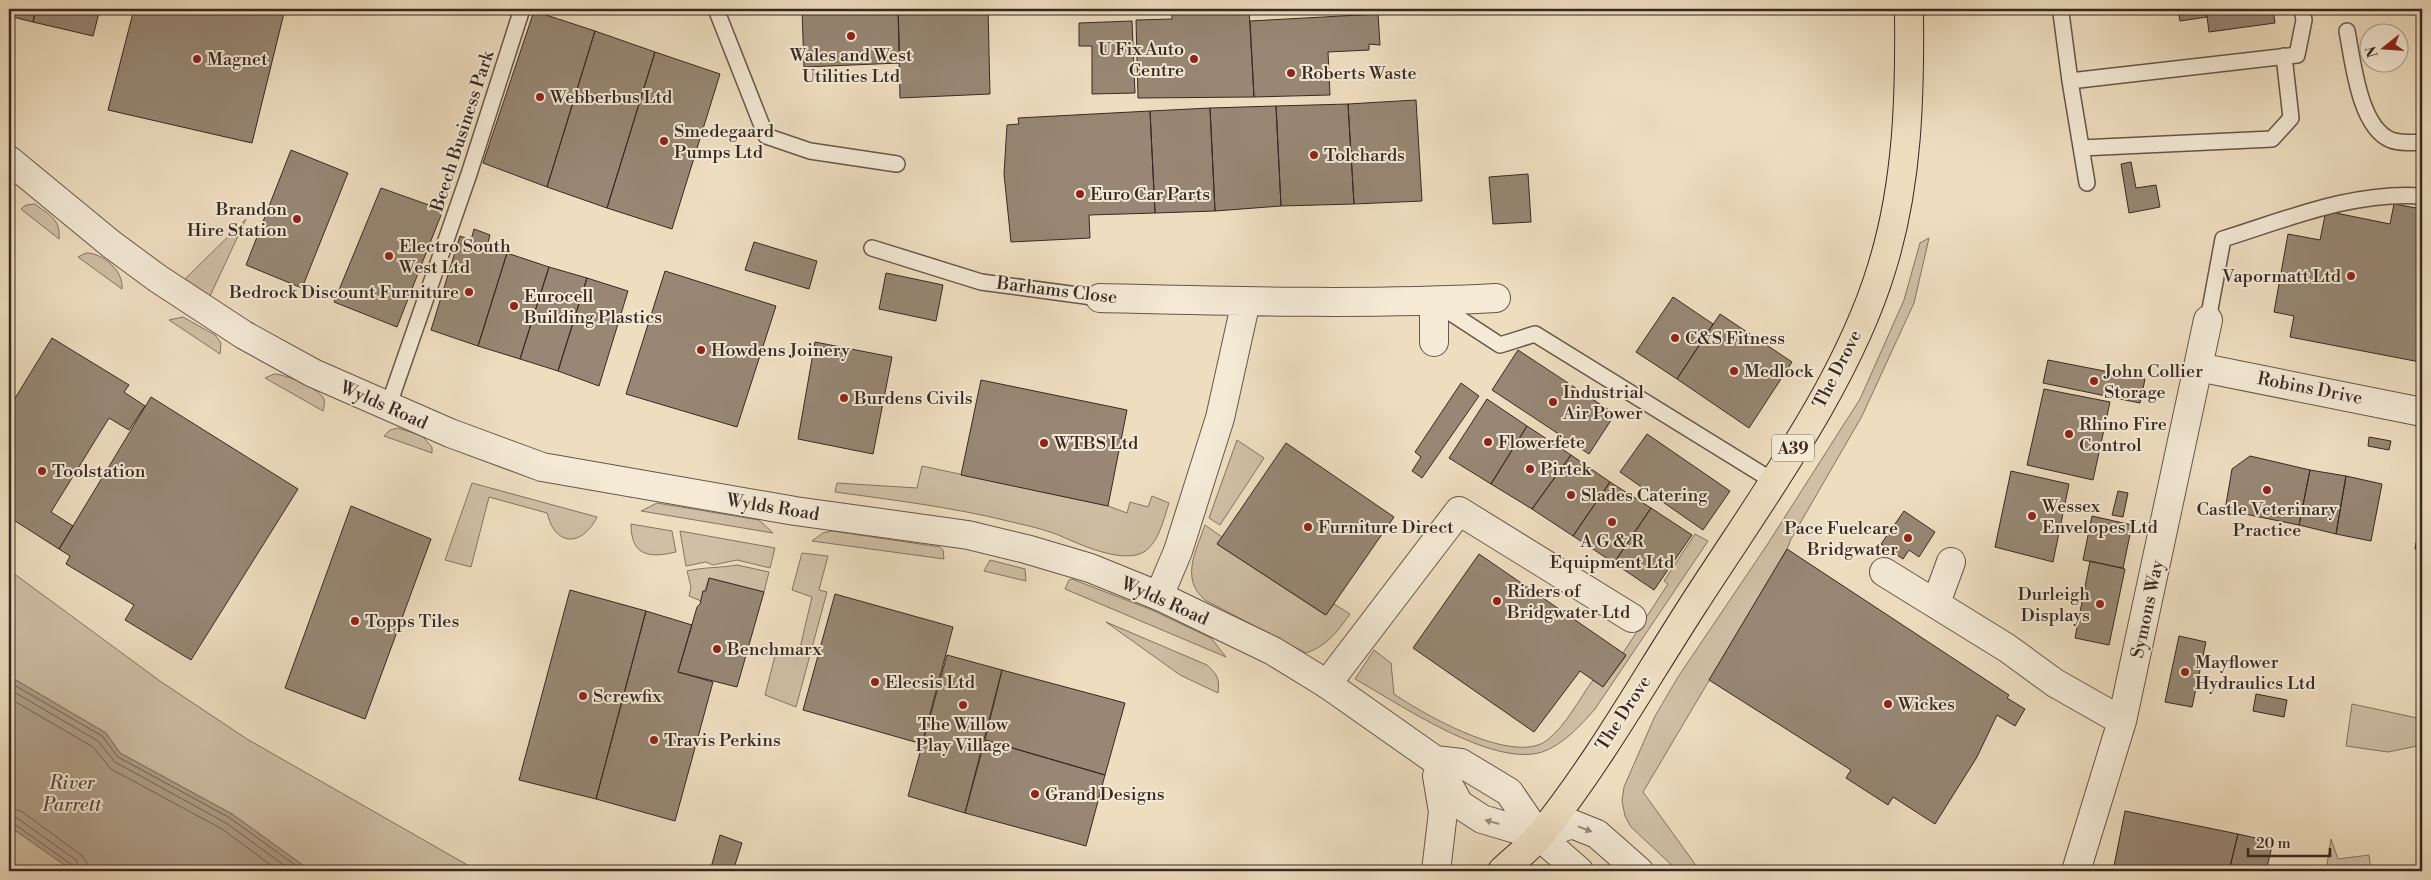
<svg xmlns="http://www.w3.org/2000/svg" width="2431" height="880" viewBox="0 0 2431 880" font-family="'Libre Bodoni',serif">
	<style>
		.green { fill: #cfbfa5; stroke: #847463 }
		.water { fill: #b0a08a; stroke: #807060 }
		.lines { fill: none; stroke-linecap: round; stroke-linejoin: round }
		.shore { stroke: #746456; stroke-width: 1 }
		.building { fill: #978774; stroke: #382821 }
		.service-casing { stroke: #665649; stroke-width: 18 }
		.minor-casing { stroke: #665649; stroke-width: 30 }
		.tertiary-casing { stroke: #665649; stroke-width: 30 }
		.primary-casing { stroke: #382821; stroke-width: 30 }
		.service { stroke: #f4ead6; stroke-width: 15 }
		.minor { stroke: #f4ead6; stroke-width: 28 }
		.tertiary { stroke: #f4ead6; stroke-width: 28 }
		.primary { stroke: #eedec0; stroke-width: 28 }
		.oneway { fill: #96897c }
		.poi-dot { fill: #8f2418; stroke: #f4ead6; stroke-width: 2 }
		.labels { text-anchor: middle; stroke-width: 4; stroke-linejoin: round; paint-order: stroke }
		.shield { fill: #f4ead6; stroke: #706257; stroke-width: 1 }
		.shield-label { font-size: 16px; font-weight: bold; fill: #382821 }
		.poi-label { font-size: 18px; fill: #382821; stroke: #f4ead6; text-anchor: start }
		.street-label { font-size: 18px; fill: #382821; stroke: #f4ead6 }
		.water-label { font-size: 19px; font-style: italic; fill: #5c4c40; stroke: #f4ead6 }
	</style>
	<rect width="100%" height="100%" fill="#eedec0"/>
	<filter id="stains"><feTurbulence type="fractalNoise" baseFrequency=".004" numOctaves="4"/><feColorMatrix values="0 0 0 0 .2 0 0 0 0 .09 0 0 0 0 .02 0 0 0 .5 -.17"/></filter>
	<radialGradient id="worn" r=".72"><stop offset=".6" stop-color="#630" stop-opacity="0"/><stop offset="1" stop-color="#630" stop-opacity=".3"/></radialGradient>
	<path class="green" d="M35,204c14,11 26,15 24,35l-38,-30 5,-4z
		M246,219l-37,79 -26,-17z
		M1929,238l-15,65 -52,113 -71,123 -4,10 -144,243 57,79h-22l-47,-44 -6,-11 -3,-15 2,-14 31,-71 23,-39 89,-132 93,-146 44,-99 16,-57z
		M86,253c17,0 38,18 36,36l-44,-32z
		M183,317l32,18 6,8 -1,11 -51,-34z
		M274,374c11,0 45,14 50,25 1,4 0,8 -1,12l-58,-33z
		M398,428l24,8 10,11v6l-48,-17 6,-6z
		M1237,440l27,18 -44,67 -11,-7z
		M922,466l186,40 19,7 3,-11 18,5 4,-11 17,7c-6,18 -12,48 -33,52 -24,5 -59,-12 -80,-21 -16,-6 -32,-9 -48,-13 -57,-14 -115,-21 -173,-29l2,-9 80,5z
		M472,483l125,34c-7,15 -25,32 -41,15 -5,-5 -7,-13 -9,-19l-58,-16 -18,70 -26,-7z
		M657,503l102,17 14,13 -132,-22z
		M631,524l41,7 4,21c-26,6 -45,5 -45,-28z
		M1205,525l17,12 -5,7 108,71 9,-11 16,10c-13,18 -23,32 -44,39l-101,-53c-25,-21 -9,-49 0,-75z
		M680,531l95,17 -5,20 -33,-8 -24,5 -7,-3 -20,4z
		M832,531l108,16 3,3 1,9 -132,-18 11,-8z
		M1695,534l13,7 -113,168c-14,16 -32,36 -53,43 -50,16 -144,-49 -187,-73l19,-29 17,13 3,31c29,20 118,71 152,47 20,-15 33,-42 47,-61l10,7 23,-31 -3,-3 45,-69 -4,-3z
		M802,553l26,3 -9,34 8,2 -31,115 -31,-12 12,-47 22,4 13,-55 -20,-7z
		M990,560l35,9 1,12 -42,-10z
		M737,565l32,7 -5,20 -55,-14 -8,23 -12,-5 2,-9 -4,-16c17,-4 33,-3 50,-6z
		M9,570l151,111 87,58 231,132h-167l-79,-57 -112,-61 -14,-20 -97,-57z
		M1072,579l80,31 59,28 15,19 -161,-68 4,-9z
		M1106,622l101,43c10,9 13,14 11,28l-38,-18z
		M2352,704l70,15v26l-34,7 -42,-6z
		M9,826l64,45h-64z
		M2331,839l7,20 31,-4 2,16h-45z"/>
	<path class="water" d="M9,676l97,57 14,20 112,61 79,57h-238l-64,-45z"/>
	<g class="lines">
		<path class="shore" d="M9,682l93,54 16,21 112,61 73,53
			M9,689l89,52 17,21 111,61 66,48
			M9,698l84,49 18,22 111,60 57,42
			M9,808l12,3 60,44 6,8 1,8
			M9,816l8,2 59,42 5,11
			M9,822l4,1 59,42 2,6"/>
	</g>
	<path class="building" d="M9,9h27l-3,13 -24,-6z
		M36,9h64l-7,27 -60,-14z
		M134,9h151l-33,134 -144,-33z
		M802,9h96l2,54 -96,4z
		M898,9h90l2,85 -90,4z
		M1172,9h77l5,88 -116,1 -2,-78 36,-1z
		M2178,9h28l1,8 -27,4z
		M2206,9h67l2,14 -66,9z
		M534,11l61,20 -48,156 -64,-24z
		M1378,14l2,31 -11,-1v6l-41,2 2,43 -76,2 -4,-76z
		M1132,21l3,72 -43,1v-48h-13v-23z
		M595,31l60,21 -48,156 -60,-21z
		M655,52l65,22 -48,155 -65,-21z
		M1416,100l6,101 -68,3 -6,-100z
		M1348,104l6,100 -73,2 -5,-100z
		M1276,106l5,100 -66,5 -5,-103z
		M1210,108l5,103 -60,2 -5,-102z
		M1150,111l5,102 -66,2 1,23 -79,4 -7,-68 3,-49 12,-1 -1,-6z
		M291,150l57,23 -46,115 -56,-23z
		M2131,162l5,26 20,-3 4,22 -31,6 -8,-49z
		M1528,174l3,48 -38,2 -4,-47z
		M381,188l62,22 -46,117 -63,-25z
		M2394,204l28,5v139l-2,14 -130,-25 4,-21 -20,-4 14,-78 32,6 6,-29 64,13z
		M474,229l16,6 -3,11 20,7 -29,93 -47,-16 29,-94 11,4z
		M754,242l63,19 -8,28 -64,-19z
		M507,253l42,14 -29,92 -42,-13z
		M549,267l38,11 -29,93 -38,-12z
		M665,271l111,35 -39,121 -111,-33z
		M886,273l57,12 -7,36 -57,-12z
		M587,278l41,13 -29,95 -41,-15z
		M1673,297l40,27 -36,55 -41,-27z
		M1720,314l72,48 -43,66 -72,-49z
		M52,338l77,47 -5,7 21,14 -16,24 -20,-12 -58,94 22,14 -14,23 -50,-32v-109z
		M815,342l77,15 -19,97 -75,-15z
		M1518,350l97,64 -26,40 -97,-64z
		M2048,360l97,19 -5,24 -97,-20z
		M981,380l146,30 -19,96 -147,-31z
		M1461,383l18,13 -57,82 -10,-7 9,-14 -6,-5z
		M2044,389l66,13 -17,78 -66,-15z
		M151,397l147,92 -107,171 -66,-40 9,-15 -68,-41 4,-8 -11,-7z
		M1487,399l40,27 -36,58 -42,-26z
		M1527,426l44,29 -39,54 -41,-25z
		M1647,434l83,57 -27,39 -83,-58z
		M2369,437l22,4 -2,9 -21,-4z
		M1286,443l108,74 -68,98 -109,-71z
		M1571,455l39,27 -37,54 -41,-27z
		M2250,456l60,14 -11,55 -74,-15 7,-41z
		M2310,470l36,6 -10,58 -37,-9z
		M2011,471l58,13 -16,78 -58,-15z
		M2346,476l36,8 -11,57 -35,-7z
		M1610,482l41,26 -37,55 -41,-27z
		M2118,491l10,2 -5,24 -11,-2z
		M351,506l80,33 -66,180 -80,-31z
		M1651,508l41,27 -38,55 -40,-27z
		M2422,509v42l-7,-2z
		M1904,511l31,21 -16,25 -10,-7 -6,9 -22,-15z
		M2092,516l40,9 -9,43 -40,-8z
		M1787,549l222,146 -2,3 18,11 -10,17 -18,-11 -20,42 -42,67 -42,-27 -5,8 -42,-27 5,-8 -142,-90z
		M1479,554l147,101 -23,32 -23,-16 -46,61 -121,-84z
		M2090,561l35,8 -16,76 -34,-7z
		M709,578l55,14 -27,95 -59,-15 19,-65 3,-3 3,-13h3z
		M570,590l76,21 -50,188 -77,-19z
		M835,594l118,33 -31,117 -119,-34z
		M646,611l46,14 -14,47 35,10 -38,139 -79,-22z
		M2179,636l27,6 -14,65 -27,-5z
		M947,655l55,15 -37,143 -57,-17z
		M1002,670l123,33 -20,72 -120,-35z
		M2256,694l31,6 -3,17 -31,-6z
		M985,740l120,35 -19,71 -121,-33z
		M2125,811l113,23 -9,37h-116z
		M2238,834l35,8 -7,29h-37z
		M720,835l22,8 -9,28h-23z"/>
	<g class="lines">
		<defs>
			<path id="service" d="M716,9l50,127 44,15 87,13
				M2061,13l9,68 227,-26 7,-35 -2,-11
				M2347,31c6,30 12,96 44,109 8,3 23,3 31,2
				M2070,81l17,102
				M2081,148l191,-9 19,-21 -7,-62
				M872,248l109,34 119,16
				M1437,304l63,41 35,-11 238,147
				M2208,320l15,-81c64,-20 131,-48 199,-43
				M388,407l81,-233 53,-165"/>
			<path id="minor" d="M1100,298c132,3 264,7 396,0
				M1434,301v41
				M2198,367l224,45
				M1884,572l123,76 48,35 67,38
				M1159,596l19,-45 42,-133 26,-117
				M1936,603l15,-41
				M1327,684l132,-173 173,107
				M2076,871l46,-150 86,-401"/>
			<path id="tertiary" d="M9,160l102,84 46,34 87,57 69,38 137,60 92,34 253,44 173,24 58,14 64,19 69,28 114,55 54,33 108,76 26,3 48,29 30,44 40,35
				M1435,760l24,44 23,15 57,17 33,-12 25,10 42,37
				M1436,871l7,-59 -6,-36"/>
			<path id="primary" d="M1502,871c12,-12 28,-23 39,-37 57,-71 103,-153 152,-229 66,-103 154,-221 189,-338 26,-84 28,-171 27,-258"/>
		</defs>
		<use href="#service" class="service-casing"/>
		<use href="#minor" class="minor-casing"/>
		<use href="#tertiary" class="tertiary-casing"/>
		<use href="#primary" class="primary-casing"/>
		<use href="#service" class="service"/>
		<use href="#minor" class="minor"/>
		<use href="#tertiary" class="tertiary"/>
		<use href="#primary" class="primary"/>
	</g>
	<defs><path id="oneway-solid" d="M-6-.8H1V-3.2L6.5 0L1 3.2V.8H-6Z" transform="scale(1.25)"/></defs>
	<g class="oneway">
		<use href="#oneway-solid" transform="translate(1492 822) rotate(-164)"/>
		<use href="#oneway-solid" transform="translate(1585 829) rotate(21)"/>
	</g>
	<g class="poi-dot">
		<circle cx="851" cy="36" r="5"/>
		<circle cx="197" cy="59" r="5"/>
		<circle cx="1194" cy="59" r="5"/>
		<circle cx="1291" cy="73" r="5"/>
		<circle cx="540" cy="97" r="5"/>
		<circle cx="664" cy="141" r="5"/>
		<circle cx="1314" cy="155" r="5"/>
		<circle cx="1080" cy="194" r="5"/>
		<circle cx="297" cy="219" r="5"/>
		<circle cx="389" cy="256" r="5"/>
		<circle cx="2351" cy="276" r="5"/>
		<circle cx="469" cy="292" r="5"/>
		<circle cx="514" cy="306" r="5"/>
		<circle cx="1675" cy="338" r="5"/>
		<circle cx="701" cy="350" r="5"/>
		<circle cx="1734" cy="371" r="5"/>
		<circle cx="2094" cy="381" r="5"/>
		<circle cx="844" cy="398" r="5"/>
		<circle cx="1553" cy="402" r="5"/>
		<circle cx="2069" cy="434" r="5"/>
		<circle cx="1488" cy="442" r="5"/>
		<circle cx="1044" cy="443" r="5"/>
		<circle cx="1530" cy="469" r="5"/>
		<circle cx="42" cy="471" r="5"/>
		<circle cx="2267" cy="490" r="5"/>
		<circle cx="1571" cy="495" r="5"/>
		<circle cx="2032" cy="516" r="5"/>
		<circle cx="1612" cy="522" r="5"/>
		<circle cx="1308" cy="527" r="5"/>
		<circle cx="1908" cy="538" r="5"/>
		<circle cx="1497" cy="601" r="5"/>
		<circle cx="2100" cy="604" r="5"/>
		<circle cx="355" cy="621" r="5"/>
		<circle cx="717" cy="649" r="5"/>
		<circle cx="2185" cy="672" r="5"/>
		<circle cx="875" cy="682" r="5"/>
		<circle cx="583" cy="696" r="5"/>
		<circle cx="1888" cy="704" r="5"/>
		<circle cx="963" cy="705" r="5"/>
		<circle cx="654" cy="740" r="5"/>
		<circle cx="1035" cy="794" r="5"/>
	</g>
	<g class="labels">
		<rect class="shield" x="1772" y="434.5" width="42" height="27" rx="4"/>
		<g class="shield-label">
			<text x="1793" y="454">A39</text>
		</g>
		<g class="poi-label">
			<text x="1184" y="55" text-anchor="end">U Fix Auto<tspan x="1184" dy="21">Centre</tspan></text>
			<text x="851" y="61" text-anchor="middle">Wales and West<tspan x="851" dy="21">Utilities Ltd</tspan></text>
			<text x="207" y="65">Magnet</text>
			<text x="1301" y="79">Roberts Waste</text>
			<text x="550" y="103">Webberbus Ltd</text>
			<text x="674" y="137">Smedegaard<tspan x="674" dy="21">Pumps Ltd</tspan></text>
			<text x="1324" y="161">Tolchards</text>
			<text x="1090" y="200">Euro Car Parts</text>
			<text x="287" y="215" text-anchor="end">Brandon<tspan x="287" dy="21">Hire Station</tspan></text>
			<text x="399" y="252">Electro South<tspan x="399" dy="21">West Ltd</tspan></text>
			<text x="2341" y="282" text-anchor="end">Vapormatt Ltd</text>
			<text x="459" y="298" text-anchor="end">Bedrock Discount Furniture</text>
			<text x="524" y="302">Eurocell<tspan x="524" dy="21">Building Plastics</tspan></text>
			<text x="1685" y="344">C&amp;S Fitness</text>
			<text x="711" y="356">Howdens Joinery</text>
			<text x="1744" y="377">Medlock</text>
			<text x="2104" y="377">John Collier<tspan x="2104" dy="21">Storage</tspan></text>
			<text x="1563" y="398">Industrial<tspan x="1563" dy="21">Air Power</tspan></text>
			<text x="854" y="404">Burdens Civils</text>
			<text x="2079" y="430">Rhino Fire<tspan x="2079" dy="21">Control</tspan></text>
			<text x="1498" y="448">Flowerfete</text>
			<text x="1054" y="449">WTBS Ltd</text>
			<text x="1540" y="475">Pirtek</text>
			<text x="52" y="477">Toolstation</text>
			<text x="1581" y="501">Slades Catering</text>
			<text x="2042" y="512">Wessex<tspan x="2042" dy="21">Envelopes Ltd</tspan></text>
			<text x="2267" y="515" text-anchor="middle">Castle Veterinary<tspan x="2267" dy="21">Practice</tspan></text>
			<text x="1318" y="533">Furniture Direct</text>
			<text x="1898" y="534" text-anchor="end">Pace Fuelcare<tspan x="1898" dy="21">Bridgwater</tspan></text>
			<text x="1612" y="547" text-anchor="middle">A G &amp; R<tspan x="1612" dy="21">Equipment Ltd</tspan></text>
			<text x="1507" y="597">Riders of<tspan x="1507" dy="21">Bridgwater Ltd</tspan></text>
			<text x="2090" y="600" text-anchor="end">Durleigh<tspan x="2090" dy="21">Displays</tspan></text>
			<text x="365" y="627">Topps Tiles</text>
			<text x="727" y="655">Benchmarx</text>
			<text x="2195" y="668">Mayflower<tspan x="2195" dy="21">Hydraulics Ltd</tspan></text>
			<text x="885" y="688">Elecsis Ltd</text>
			<text x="593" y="702">Screwfix</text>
			<text x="1898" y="710">Wickes</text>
			<text x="963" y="730" text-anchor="middle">The Willow<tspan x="963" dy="21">Play Village</tspan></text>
			<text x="664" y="746">Travis Perkins</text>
			<text x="1045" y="800">Grand Designs</text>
		</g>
		<g class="street-label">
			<text transform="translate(462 131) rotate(-72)" y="6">Beech Business Park</text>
			<text transform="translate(1057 290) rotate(7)" y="6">Barhams Close</text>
			<text transform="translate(1837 369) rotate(-63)" y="6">The Drove</text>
			<text transform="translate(2310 388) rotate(11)" y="6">Robins Drive</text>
			<text transform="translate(384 405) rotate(24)" y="6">Wylds Road</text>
			<text transform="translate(773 507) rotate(9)" y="6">Wylds Road</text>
			<text transform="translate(1165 601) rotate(24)" y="6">Wylds Road</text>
			<text transform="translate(2147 609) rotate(-78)" y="6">Symons Way</text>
			<text transform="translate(1623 713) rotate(-57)" y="6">The Drove</text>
		</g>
		<g class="water-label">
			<text x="72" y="789">River<tspan x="72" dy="22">Parrett</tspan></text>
		</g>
	</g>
	<rect width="2431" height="880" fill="none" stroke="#eedec0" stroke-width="30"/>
	<rect x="10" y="10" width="2411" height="860" fill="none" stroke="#382821" stroke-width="2.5"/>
	<rect x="15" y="15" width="2401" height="850" fill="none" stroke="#382821"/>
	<g transform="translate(2384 48) rotate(253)"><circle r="24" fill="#f4ead6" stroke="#a99c8e"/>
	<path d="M0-4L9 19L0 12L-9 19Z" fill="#8f2418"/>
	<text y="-8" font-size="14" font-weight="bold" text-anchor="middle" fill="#382821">N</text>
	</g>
	<path d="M2248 848v8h82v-8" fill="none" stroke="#382821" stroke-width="2.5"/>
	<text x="2256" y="848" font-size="15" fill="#382821" stroke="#f4ead6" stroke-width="4" paint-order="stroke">20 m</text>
	<rect width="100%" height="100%" filter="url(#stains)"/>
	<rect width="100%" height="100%" fill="url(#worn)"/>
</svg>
